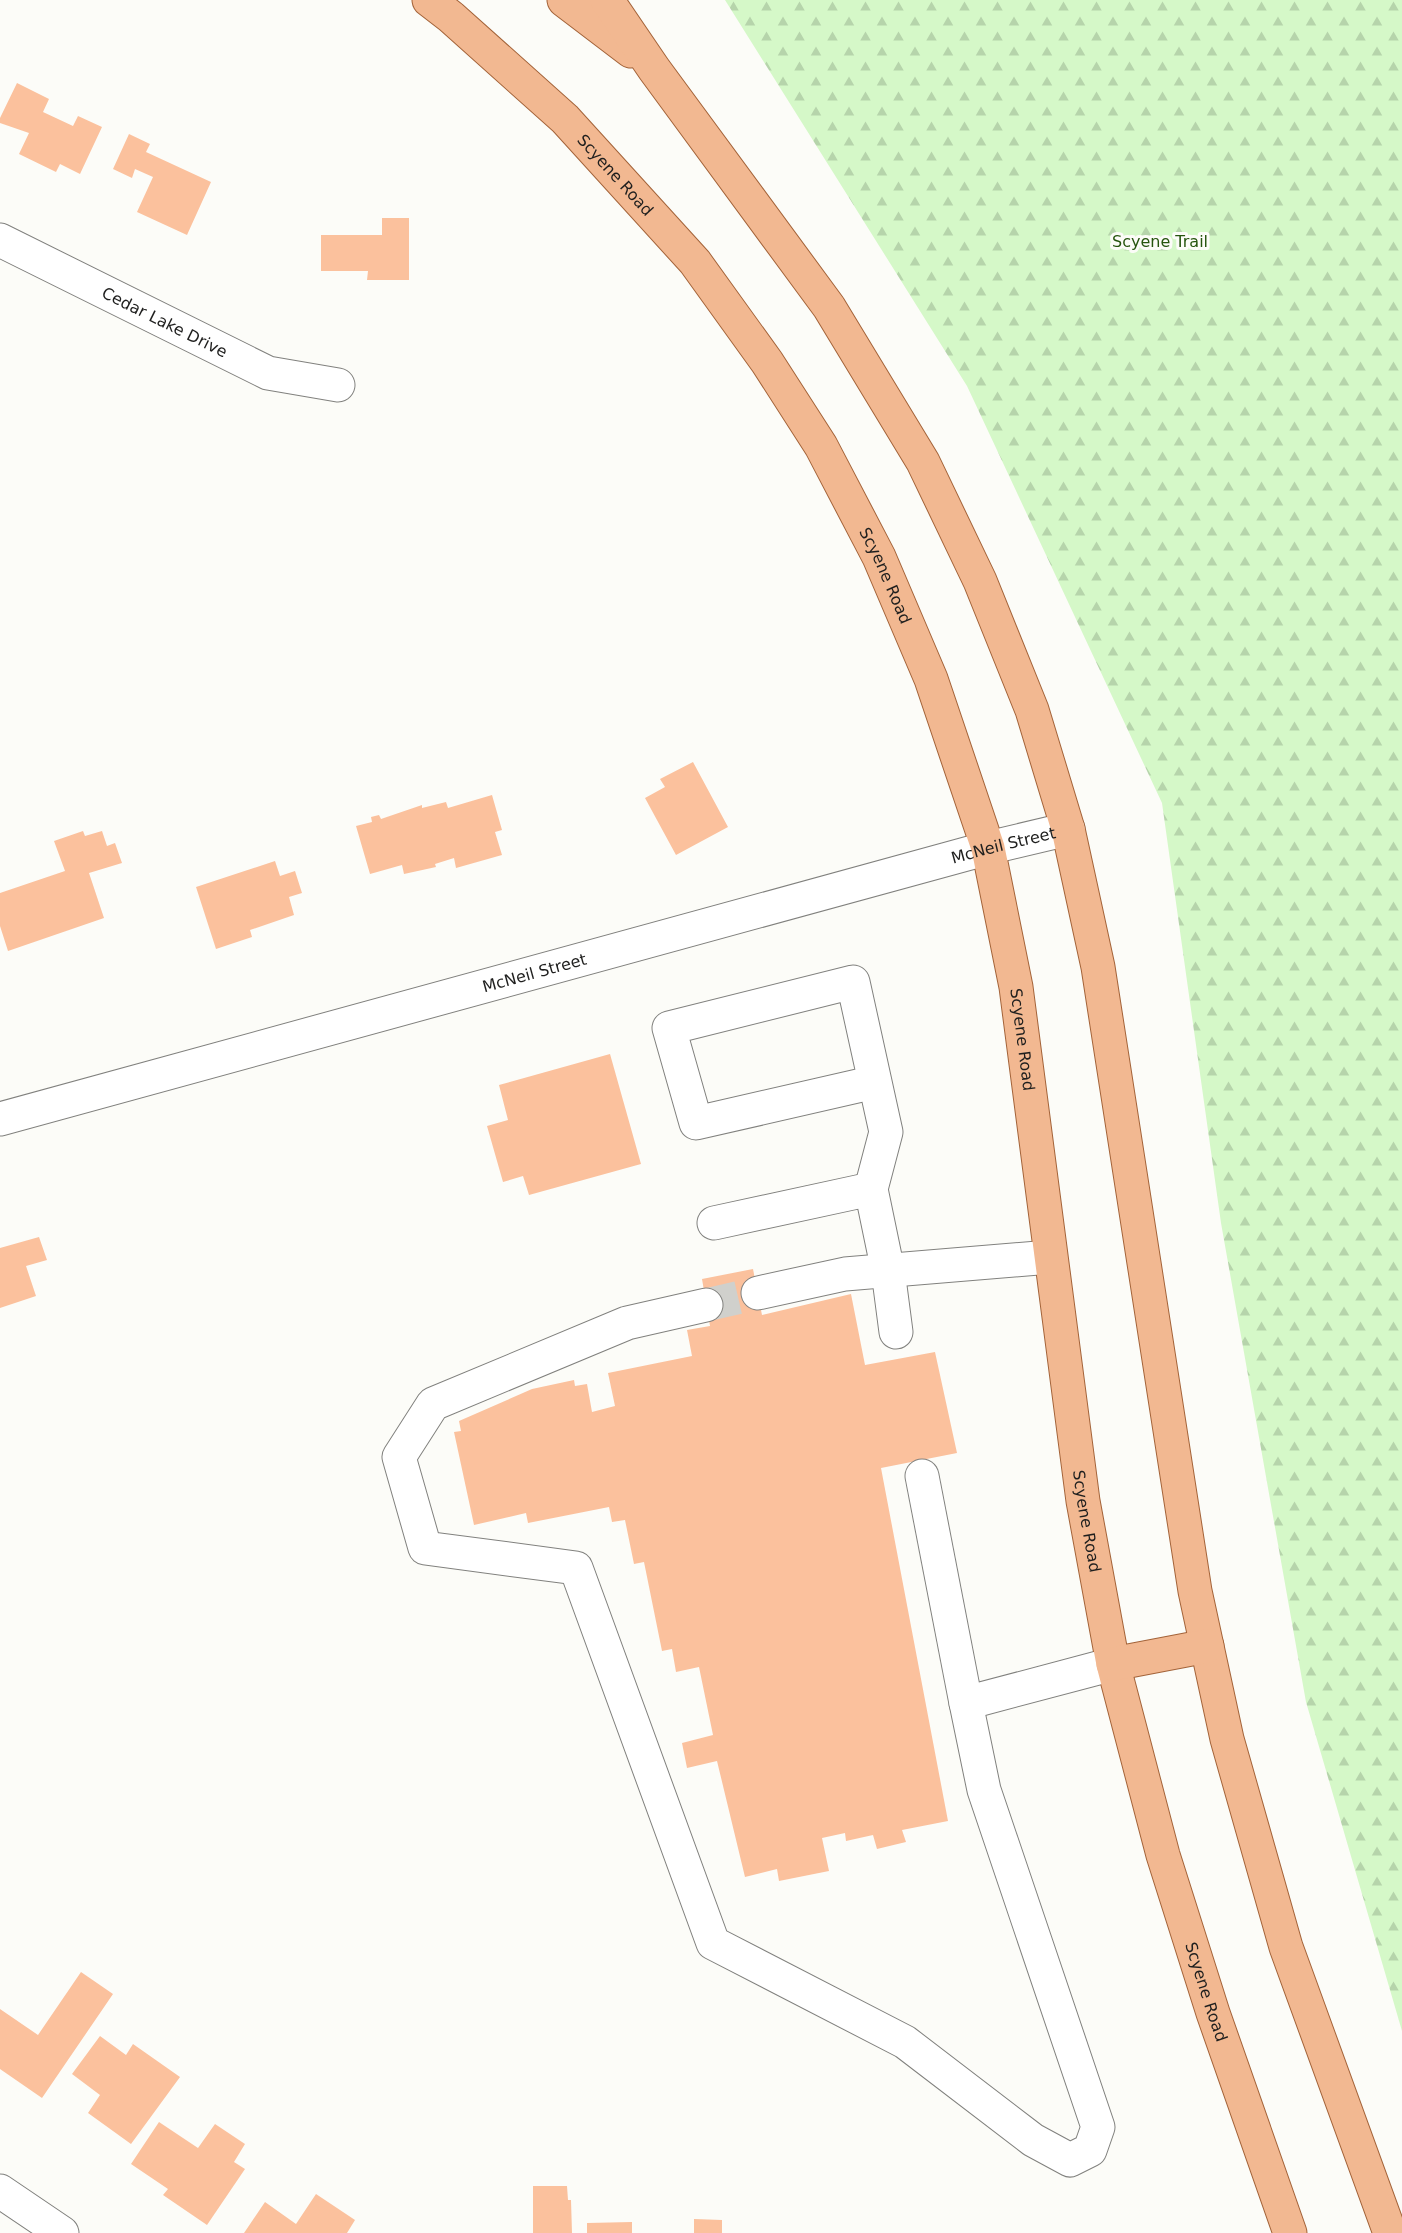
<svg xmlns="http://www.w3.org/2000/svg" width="1402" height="2233" viewBox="0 0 1402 2233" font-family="'DejaVu Sans',sans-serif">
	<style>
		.forest { fill: url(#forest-firs) }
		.building { fill: #fbc19d }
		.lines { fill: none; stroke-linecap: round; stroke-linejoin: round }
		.minor-tunnel { stroke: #d0d0cc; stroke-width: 33; stroke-dasharray: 33 16; stroke-linecap: butt }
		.minor-casing { stroke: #81817e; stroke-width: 35 }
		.major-casing { stroke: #a36339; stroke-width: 35 }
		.minor { stroke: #fff; stroke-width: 33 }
		.major { stroke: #f2b891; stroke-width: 33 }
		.labels { text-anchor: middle; stroke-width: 6; stroke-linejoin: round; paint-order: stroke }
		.street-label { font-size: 16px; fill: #1f1f1e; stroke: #fcfcf8 }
		.park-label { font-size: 16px; fill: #26550e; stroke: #fcfcf8 }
	</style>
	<defs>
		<pattern id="forest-firs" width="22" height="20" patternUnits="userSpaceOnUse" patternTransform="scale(1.5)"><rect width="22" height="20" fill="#d5f8c8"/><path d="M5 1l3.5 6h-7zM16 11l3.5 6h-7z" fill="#b6d4ab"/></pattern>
	</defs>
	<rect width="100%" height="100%" fill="#fcfcf8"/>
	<path class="forest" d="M725,0h677v2031l-96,-329 -85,-479 -59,-420 -195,-417z"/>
	<path class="building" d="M17,83l32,16 -6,13 30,14 5,-10 24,11 -22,47 -20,-10 -4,8 -37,-18 10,-21 -29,-10v-5z
		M129,134l21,10 -4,8 65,30 -24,53 -50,-23 16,-35 -18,-8 -3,9 -19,-9z
		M382,218h27v62h-42l1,-9h-47v-36h61z
		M693,762l35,65 -52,28 -31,-57 20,-11 -5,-8z
		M492,795l10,35 -7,2 7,23 -46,13 -2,-10 -19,6 1,3 -32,7 -2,-9 -32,9 -14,-48 16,-4 -1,-5 8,-2 2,4 41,-14v3l24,-6 2,6z
		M83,831l2,5 17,-5 5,15 8,-3 7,20 -33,10 15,45 -96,33 -8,-25v-33l65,-22 -11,-30z
		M275,861l5,15 15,-5 7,22 -13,4 5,18 -44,15 2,7 -36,12 -20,-62z
		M610,1054l31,110 -112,31 -6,-19 -20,6 -16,-56 21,-6 -9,-35z
		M39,1237l8,23 -21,6 10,30 -36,12v-60z
		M753,1269l9,46 89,-21 14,71 70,-13 22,101 -76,15 67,353 -46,9 4,12 -29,7 -4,-14 -27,6 -1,-8 -23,5 7,33 -50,10 -2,-12 -32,8 -28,-116 -30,7 -5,-25 31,-8 -14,-68 -23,5 -4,-23 -10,2 -18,-89 -10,2 -9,-44 -13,2 -3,-15 -81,16 -2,-10 -52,12 -20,-93 7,-1 -2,-10 73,-32 42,-9 1,6 12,-2 5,28 23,-6 -7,-33 84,-17 -5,-26 23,-4 -8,-47z
		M81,1972l32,22 -71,104 -42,-29v-60l38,26z
		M100,2036l26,19 7,-11 47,33 -49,67 -43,-31 12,-18 -28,-21z
		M159,2122l39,26 17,-24 30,20 -11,18 11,7 -38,56 -44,-30 5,-6 -37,-25z
		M533,2186h34l1,14h3l1,33h-39z
		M316,2194l39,26 -8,13h-103l21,-31 31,22z
		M694,2219l28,1v13h-28z
		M632,2222v11h-45v-10z"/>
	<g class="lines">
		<path class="minor-tunnel" d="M706,1305l52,-12"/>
		<defs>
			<g id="minor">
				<path id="s1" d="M0,240l268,133 70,12"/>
				<path id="s2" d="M0,1119l988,-271 80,-19"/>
				<path d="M871,1189l15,-57 -33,-150 -184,46 27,95 179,-41"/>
				<path d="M714,1223l157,-34 17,82 8,61"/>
				<path d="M758,1293l87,-19 205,-17"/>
				<path d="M706,1305l-79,18 -194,81 -34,53 26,91 151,20 137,375 192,99 128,98 37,20 20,-10 8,-23 -114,-337 -18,-87 147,-39"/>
				<path d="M922,1476l44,227"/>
				<path d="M0,2191l62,42"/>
			</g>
			<g id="major">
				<path id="s3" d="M429,0l22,17 114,102 130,143 72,100 54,84 58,111 52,122 57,169 28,139 67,514 30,163 50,191 50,158 77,220"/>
				<path d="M564,0l67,51"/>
				<path d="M607,0l47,69 175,238 94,155 57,119 52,129 36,119 30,138 97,624 32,148 59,208 104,286"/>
				<path d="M1113,1664l94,-18"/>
			</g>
		</defs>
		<use href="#minor" class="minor-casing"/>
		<use href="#major" class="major-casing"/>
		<use href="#minor" class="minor"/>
		<use href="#major" class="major"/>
	</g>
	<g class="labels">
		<g class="street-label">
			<text dy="6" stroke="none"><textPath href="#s3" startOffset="256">Scyene Road</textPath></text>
			<text dy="6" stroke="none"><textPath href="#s1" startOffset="184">Cedar Lake Drive</textPath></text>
			<text dy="6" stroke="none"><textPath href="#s3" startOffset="742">Scyene Road</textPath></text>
			<text dy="6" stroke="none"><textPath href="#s2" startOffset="1040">McNeil Street</textPath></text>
			<text dy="6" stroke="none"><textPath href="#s2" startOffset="554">McNeil Street</textPath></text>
			<text dy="6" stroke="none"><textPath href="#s3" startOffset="1228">Scyene Road</textPath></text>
			<text dy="6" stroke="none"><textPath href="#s3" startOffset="1714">Scyene Road</textPath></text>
			<text dy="6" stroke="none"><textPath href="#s3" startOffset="2200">Scyene Road</textPath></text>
		</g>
		<g class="park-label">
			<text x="1160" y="247">Scyene Trail</text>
		</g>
	</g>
</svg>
